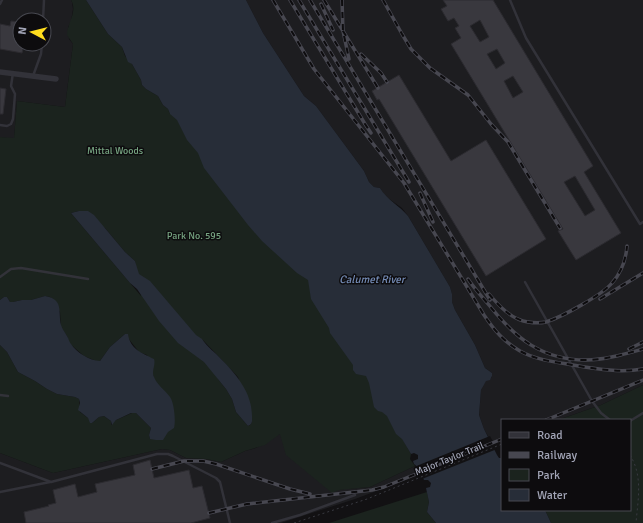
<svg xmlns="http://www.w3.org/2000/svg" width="643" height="523" viewBox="0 0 643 523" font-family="Signika,sans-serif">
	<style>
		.built { fill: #1d1d20; fill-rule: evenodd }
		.green { fill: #1b231e; fill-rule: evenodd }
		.water { fill: #272d38 }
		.pier { fill: #121113 }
		.building { fill: #39383e; stroke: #2c2b30; fill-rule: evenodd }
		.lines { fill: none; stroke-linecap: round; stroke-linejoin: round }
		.path { stroke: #383940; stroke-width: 1; stroke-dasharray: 2 3; stroke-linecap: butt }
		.lane { stroke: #323239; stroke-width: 2.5 }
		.street { stroke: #323239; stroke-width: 5.5 }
		.rail-casing { stroke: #474750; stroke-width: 3.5 }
		.rail { stroke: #0d0c0e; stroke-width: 2; stroke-dasharray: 6; stroke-linecap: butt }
		.labels { text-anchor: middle; stroke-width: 3; stroke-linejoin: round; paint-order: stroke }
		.park-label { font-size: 10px; fill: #76a381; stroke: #0d0c0e }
		.street-label { font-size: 10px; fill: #a1a4b5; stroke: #0d0c0e }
		.water-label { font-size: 11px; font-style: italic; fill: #748bb5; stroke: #0d0c0e }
	</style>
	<rect width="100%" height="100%" fill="#121113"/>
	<path class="built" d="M0,0h71l1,2 1,7 -2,13 -3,5 1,12 4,5 -8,63 -48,-6 -3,38 -14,-2zM20,20h24v24h-24z
		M246,0h397v385l-42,20 -43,15h-56v20l-10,3 -8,-14 -5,-14 2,-25 2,-5 3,-5 4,-1 2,-2v-4l-7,-5 -10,-23 -20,-35 -3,-8v-8l-2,-7 -42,-71 -6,-8 -17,-12 -5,-8 -6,-1 -5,-5 -5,-11 -48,-65 -12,-10 -41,-63z
		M286,430l45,60 39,-3 45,-21 4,2 3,6 -67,25 -74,24h-281v-70l53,20 109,-24 8,1 16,8 20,1 15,3 24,-11 11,-3z"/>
	<path class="green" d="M71,0h15l22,34 14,13 3,9 7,8 9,16 1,5 4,4 12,7 5,9 5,4 2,5 6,-4 140,177 95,167 -1,5 5,7 -45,21 -31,3 -7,3 -46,-38 -6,-21 -15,11 -20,6 -24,11 -15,-3 -20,-1 -16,-8 -8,-1 -109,24 -53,-20v-108l7,7 11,20 17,9 12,8 10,5 18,3 4,2 1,13 8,6 4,5 7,-6 5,-1 7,5v4l5,-5 16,-7h4l15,15 -2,7 1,4 7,-56 -3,-5 -7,-23 -8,-3 -14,-18 -15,13 -10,14h-4l-12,-5 -15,-13 -2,-7 -6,-9 -1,-15 -6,-12 -4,-3 -5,-1 -14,4h-9l-9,2h-3l-3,-5h-3l-4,3v-163l14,1 3,-37 48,6 8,-63 -6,-9c0,-12 11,-23 4,-35zM79,211l26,17 20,24 10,9 6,35 -70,-83zM202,339l36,38 14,45 -2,3 -2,1 -12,-14 -4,-13 -6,-10 -8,-10z
		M643,385v138h-92l-6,-13h85v-90h-72l43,-15z
		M427,492l2,10 -2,10 9,11h-107z"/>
	<path class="water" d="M86,0h160l17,33 41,63 12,10 48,65 5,11 5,5 6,1c7,12 20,18 28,28l42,71 2,7v8l3,8 20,35 10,23 7,5v3l-2,4 -4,1 -5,9 -2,25 5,14 13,26 2,3h3v52h43l6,13h-115l-9,-11 2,-10 -3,-14 4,-1 1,-4 -3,-3h-4l-5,-12 -5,-4 -1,-3 5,-2v-4l-4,-2 -3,1 -9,-15 -6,-5 -9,-18 -5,-4 -4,-1 -4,-4 -5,-24 -3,-7 -10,-2 -3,-4v-5l-23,-32 -1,-5 -18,-29 -3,-19 -11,-7 -35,-32 -14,-16 -44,-57 -6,-15 -11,-13 -10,-20 -7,-6 -2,-5 -5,-4 -5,-9 -12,-7 -4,-4 -1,-5 -9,-16 -4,-2 -6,-15 -14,-13z
		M79,211h9l6,4 31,37 10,9 4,13 11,7 46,54 6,4c5,8 13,13 19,20 16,16 31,34 31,57 0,5 1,8 -4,10l-12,-14 -4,-13 -6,-10 -22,-27 -26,-19 -19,-22 -22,-32 -7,-6 -59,-70z
		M45,296c19,3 13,16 16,29 1,4 4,7 6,11 2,3 2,6 4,8 5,8 19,17 29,17l10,-14 15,-13h3c2,15 14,19 26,25 2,6 -3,12 0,18 3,8 11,13 16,20 4,5 6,24 4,31l-6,4 -5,8h-7l-6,-1 -1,-4 2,-7 -15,-15h-5l-15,7 -4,5 -1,-4 -7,-5 -5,1 -7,6h-2l-2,-5 -10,-8 2,-7 -1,-4 -4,-2 -18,-3 -10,-5 -12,-8 -17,-9 -11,-20 -7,-7v-45l4,-3h3l3,5h3l9,-2h9z"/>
	<path class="pier" d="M490,436l7,13 -75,30 -5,-10 -3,-2z"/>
	<path class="building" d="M443,0h50l100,166 -9,6 37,61 -45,27 -18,-29 5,-2 -112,-185 10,-6 -6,-10 4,-2 -5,-8 -6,3 -7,-12 6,-3zM480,20l9,17 -9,5 -10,-16zM497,49l8,14 -9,6 -9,-15zM513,76l10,16 -10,6 -9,-17zM575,176l20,34 -10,6 -21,-34z
		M11,21l9,1v22h4l-2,9 -22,-4v-25l10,2z
		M399,75l52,86 35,-21 60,99 -60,37 -107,-177 -2,1 -5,-9z
		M0,88l6,1 -3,25h-3z
		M150,460l4,18 35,-8 4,18 9,-2 8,32 -19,5h-165l-2,-11 25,-6 -1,-1 8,-2 -3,-13 22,-6 3,13 19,-5 -2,-8 40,-9 -2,-10z"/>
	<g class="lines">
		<path class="path" d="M630,455c13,21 8,44 6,68
			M294,523l73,-24 135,-55"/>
		<path class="lane" d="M510,0l16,38 114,186 3,-2
			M0,4l2,-4
			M43,20l1,-20
			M33,76l8,-22 1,-10
			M0,125l7,1 4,-2 2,-5 2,-25 -4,-8 2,-13
			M0,277l11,-8 10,-1 67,11
			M525,282l67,119 9,12 9,7
			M0,395l8,1
			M630,421l13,-8
			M0,463l51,19 106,-28h11l5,2 43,22 4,4 10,41
			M0,492l50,-10
			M272,523l28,-8 55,-20"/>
		<path class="street" d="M0,72l56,7"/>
		<defs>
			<path id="rail" d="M273,0l41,69 90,114 80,132c10,15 20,27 36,36 16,9 35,11 53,14 24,4 46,8 70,4
				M290,0l75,124 6,9
				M299,0l110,182
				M310,0l180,300
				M324,0l54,88
				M342,0l1,31 6,28
				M383,0l19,34 9,15 19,19 38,27 23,29 17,18 52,86
				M321,4l12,26
				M361,54l20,19 6,9
				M420,193l13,29
				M468,279c6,9 14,18 21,26 26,33 53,55 97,55 19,0 39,-6 57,-11
				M489,294c10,12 23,26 39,28 6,1 13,1 18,0 16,-5 56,-27 66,-39 9,-10 14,-24 15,-37
				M600,299l43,-26
				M629,349l14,-7
				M546,420l97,-40
				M152,469l32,-8h19l13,3 74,25 20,5
				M209,513l38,-9 125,-14 12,-3 118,-48"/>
		</defs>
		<use href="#rail" class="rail-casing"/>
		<use href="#rail" class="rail"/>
	</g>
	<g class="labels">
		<g class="park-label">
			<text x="115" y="154">Mittal Woods</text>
			<text x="194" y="239">Park No. 595</text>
		</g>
		<g class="street-label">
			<text transform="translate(449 458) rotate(-22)" y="4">Major Taylor Trail</text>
		</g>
		<g class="water-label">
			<text x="372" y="283">Calumet River</text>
		</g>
	</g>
	<rect x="501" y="419" width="130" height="92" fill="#0d0c0e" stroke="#484951"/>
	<rect x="509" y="432" width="20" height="6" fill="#323239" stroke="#484951"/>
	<text x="537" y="439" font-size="12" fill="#a1a4b5">Road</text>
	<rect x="509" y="452" width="20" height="6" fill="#474750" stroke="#484951"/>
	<text x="537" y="459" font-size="12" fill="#a1a4b5">Railway</text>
	<rect x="509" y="469" width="20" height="12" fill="#1b231e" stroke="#484951"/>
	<text x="537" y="479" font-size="12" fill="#a1a4b5">Park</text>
	<rect x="509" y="489" width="20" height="12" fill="#272d38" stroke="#484951"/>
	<text x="537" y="499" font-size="12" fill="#a1a4b5">Water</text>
	<g transform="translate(32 32) rotate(277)"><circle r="19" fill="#0d0c0e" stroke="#484951"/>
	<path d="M0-3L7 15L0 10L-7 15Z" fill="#ffdd1e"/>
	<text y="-6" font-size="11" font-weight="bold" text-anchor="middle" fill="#a1a4b5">N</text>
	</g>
</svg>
